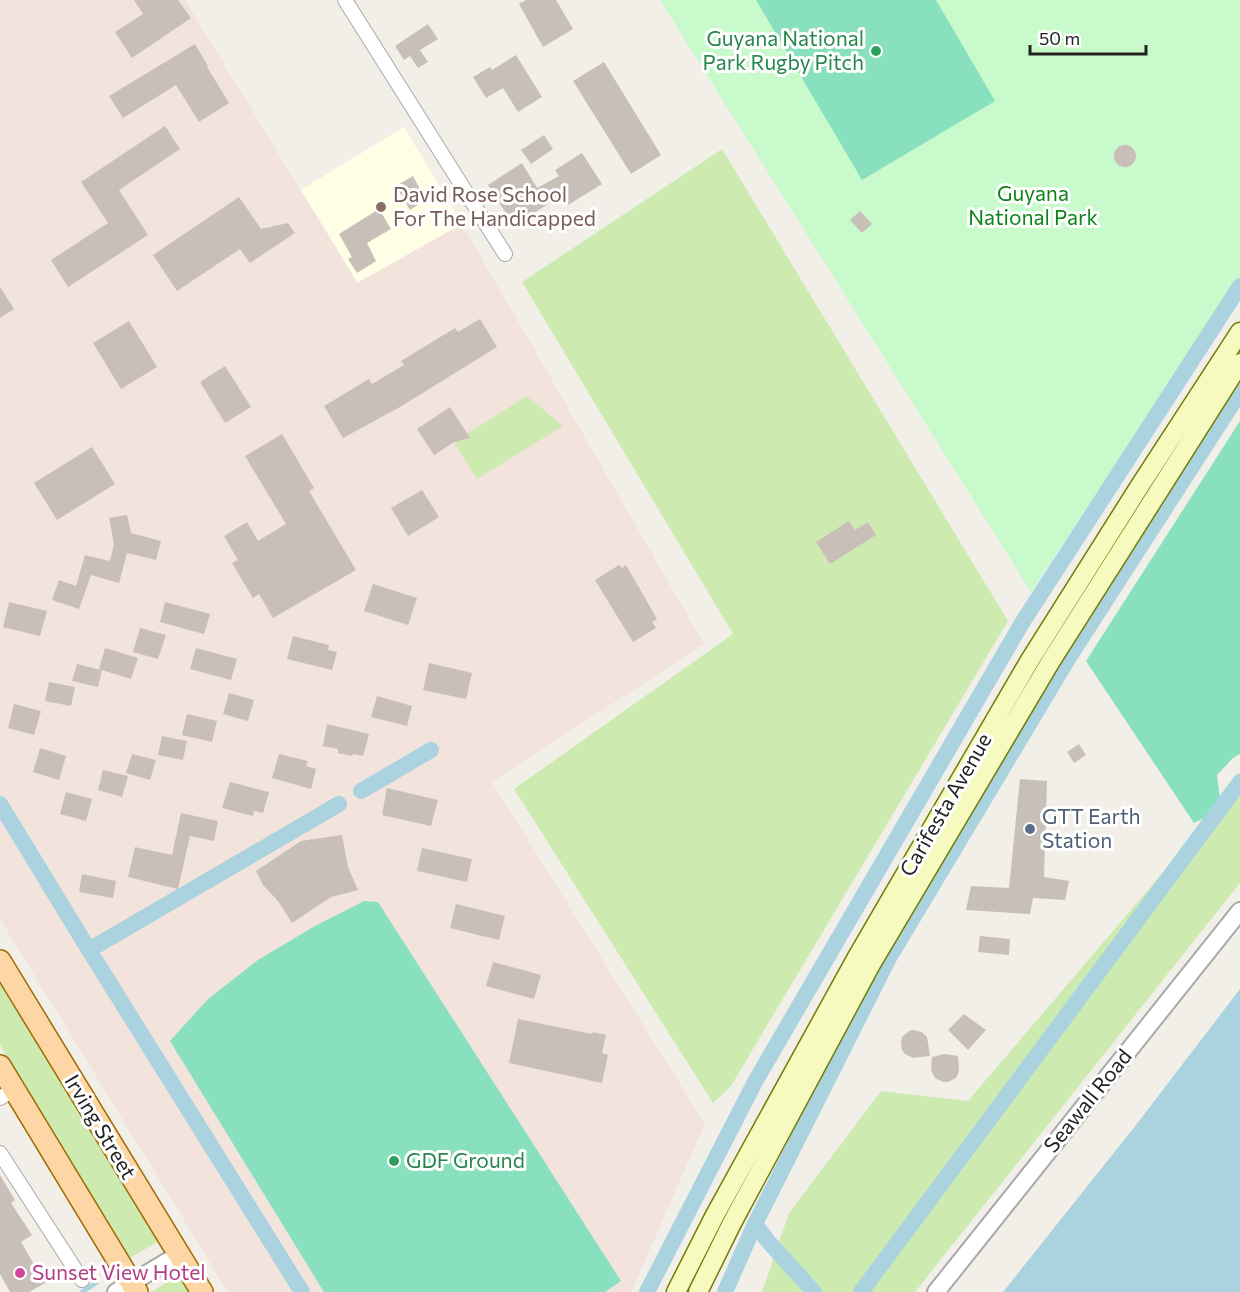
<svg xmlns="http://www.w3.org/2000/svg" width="1240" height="1292" viewBox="0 0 1240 1292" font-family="Commissioner,sans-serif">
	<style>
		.education { fill: #ffffe5 }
		.military { fill: #f3e3dd }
		.grass { fill: #cdebb0 }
		.park { fill: #c8facc }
		.pitch { fill: #88e0be }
		.water { fill: #aad3df }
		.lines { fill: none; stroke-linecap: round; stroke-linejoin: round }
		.stream { stroke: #aad3df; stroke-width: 4.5 }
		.canal { stroke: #aad3df; stroke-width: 16 }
		.building { fill: #c7bfb8 }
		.minor-casing { stroke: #a9a9a9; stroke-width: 16 }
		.tertiary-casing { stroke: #a9a9a9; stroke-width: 20 }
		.secondary-casing { stroke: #707d05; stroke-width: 21 }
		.primary-casing { stroke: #a06b00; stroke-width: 24 }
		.minor { stroke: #fff; stroke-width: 14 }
		.tertiary { stroke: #fff; stroke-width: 16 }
		.secondary { stroke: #f7fabf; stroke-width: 18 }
		.primary { stroke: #fcd6a4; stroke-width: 21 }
		.leisure-dot { fill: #2e9e5b; stroke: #fff; stroke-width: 2 }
		.education-dot { fill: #8d6e63; stroke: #fff; stroke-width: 2 }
		.service-dot { fill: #5c6f8a; stroke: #fff; stroke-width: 2 }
		.hotel-dot { fill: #d1479c; stroke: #fff; stroke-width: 2 }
		.labels { text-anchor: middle; stroke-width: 6; stroke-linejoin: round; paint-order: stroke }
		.leisure-label { font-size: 21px; fill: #27864d; stroke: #fff; text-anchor: end }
		.park-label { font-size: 21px; fill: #0c8416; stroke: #fff }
		.education-label { font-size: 21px; fill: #785e54; stroke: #fff; text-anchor: start }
		.street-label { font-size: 21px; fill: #222; stroke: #fff }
		.service-label { font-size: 21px; fill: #4e5e75; stroke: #fff; text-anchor: start }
		.hotel-label { font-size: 21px; fill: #b23c85; stroke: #fff; text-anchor: start }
	</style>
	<rect width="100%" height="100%" fill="#f2efe9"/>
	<path class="education" d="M404,127l58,97 -104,59 -57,-93z"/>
	<path class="military" d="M0,0h185l172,283 105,-59 242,420 -212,138 213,342 -74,168h-403l-228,-373z"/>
	<path class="grass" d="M722,149l286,472 -277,465 -18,17 -199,-314 219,-155 -211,-352z
		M527,396l36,30 -86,53 -23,-37z
		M1240,772v111l-325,409h-153l27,-79 92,-122 87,10 208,-244z
		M0,981l159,260 -29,17 -130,-213z
		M179,1275l10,17h-38z"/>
	<path class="park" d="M660,0h580v277l-209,315z"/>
	<path class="pitch" d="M756,0h180l59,101 -133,79z
		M1240,421v333l-7,4 -16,17 3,23 -14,19 -12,6 -108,-162z
		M364,901l14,1 243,379 -16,11h-281l-154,-251 38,-42 50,-39 57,-34z"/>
	<path class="water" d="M1240,989v303h-237l133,-167z"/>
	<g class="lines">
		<path class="stream" d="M82,1292l14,-9"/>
		<path class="canal" d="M361,791l70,-41
			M0,804l89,146 250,-146
			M89,950l213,342
			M755,1224l12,16 47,52
			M647,1292l109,-212 266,-457 218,-337
			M725,1292l30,-68 134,-266 179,-299 172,-267
			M861,1292l379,-510"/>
	</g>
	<path class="building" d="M134,0h44l13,18 -59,40 -17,-26 28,-18z
		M526,0h30l17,29 -30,18 -24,-43z
		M428,24l10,15 -18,11 8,12 -10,6 -8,-12 -6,4 -9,-14z
		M195,44l13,22 -1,1 22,36 -30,19 -23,-37 -53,33 -14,-22z
		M516,55l26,42 -24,15 -15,-24 -17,10 -13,-21 17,-10 2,3z
		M604,62l57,93 -30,19 -58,-93z
		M165,126l15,23 -61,41 29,45 -80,52 -17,-27 57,-37 -27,-41z
		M544,135l9,14 -22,15 -10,-14z
		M1114 156a11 11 0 1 1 22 0a11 11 0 1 1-22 0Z
		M582,153l20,31 -34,21 -6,-10 -48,31 -26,-41 34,-22 15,25 22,-12 -4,-6z
		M413,176l13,24 -16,10 -14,-24z
		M239,197l22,32 27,-6 7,10 -45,30 -10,-14 -63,42 -24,-36z
		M379,209l12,20 -24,14 9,18 -19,12 -9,-14 4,-2 -13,-23z
		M860,211l12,13 -10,9 -12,-13z
		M0,287l14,22 -14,9z
		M480,319l17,28 -97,60 -57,31 -19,-32 45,-27 3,5 32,-19 -3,-4 54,-33 3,4z
		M129,321l28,46 -36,22 -28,-46z
		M225,366l26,41 -26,16 -25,-41z
		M450,407l20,31 -16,4 -20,13 -17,-26z
		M282,434l32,54 -5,3 47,79 -83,48 -14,-24 -6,4 -21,-35 6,-3 -14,-24 23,-14 11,19 28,-17 -41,-68z
		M92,447l23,37 -58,36 -23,-37z
		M422,490l17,27 -31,19 -17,-28z
		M127,515l4,18 30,8 -5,19 -29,-7 -8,30 -28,-8 -12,34 -27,-9 7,-20 17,6 9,-31 25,6 4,-17 -5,-26z
		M849,521l6,9 13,-8 8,13 -46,29 -14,-22z
		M619,565l3,3 4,-3 31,54 -5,3 4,6 -23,14 -38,-62z
		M373,584l44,14 -9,27 -44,-14z
		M9,602l38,9 -7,25 -37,-9z
		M165,602l45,12 -6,20 -44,-12z
		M140,628l26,7 -8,24 -25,-7z
		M293,636l36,9 -1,5 9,2 -5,18 -45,-11z
		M105,648l33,10 -7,21 -29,-9 -4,17 -26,-6 5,-17 24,6 -2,-1z
		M196,648l41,11 -6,21 -41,-11z
		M429,663l43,10 -6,26 -43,-9z
		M49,682l26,5 -4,19 -26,-5z
		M229,693l25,7 -6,21 -25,-7z
		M377,696l35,10 -5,20 -36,-9z
		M14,704l27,7 -7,24 -26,-7z
		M187,714l30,7 -5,21 -30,-7z
		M327,724l42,10 -6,22 -10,-2 -1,2 -14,-3v-4l-15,-3z
		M162,736l25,5 -4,19 -25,-5z
		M1079,744l7,11 -12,8 -7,-11z
		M40,748l26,8 -7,24 -26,-8z
		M132,754l24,6 -6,20 -24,-7z
		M279,754l29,7 -2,5 10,3 -5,20 -39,-11z
		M103,770l25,6 -6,21 -24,-7z
		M1020,779l27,2 -3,96 25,4 -4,19 -32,-2 -3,16 -64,-4 5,-24 38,2z
		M230,782l39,10 -6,21 -9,-2 -1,5 -31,-8z
		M387,788l51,12 -7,26 -49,-11z
		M66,792l26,7 -6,22 -26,-7z
		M181,813l37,8 -4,20 -24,-5 -12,53 -50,-12 7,-30 37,8z
		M342,835l6,32 10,23 -27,7 -39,26 -14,-22 -15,-16 -7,-14 45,-30z
		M422,848l50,11 -5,23 -50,-11z
		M82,874l34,7 -3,17 -34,-6z
		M456,904l49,12 -6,24 -49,-12z
		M980,936l30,3 -1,16 -31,-3z
		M493,962l48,13 -7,24 -48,-13z
		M964,1014l22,16 -18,20 -20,-20z
		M518,1019l74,15 1,-2 13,3 -4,18 6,2 -6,28 -93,-20z
		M913,1030l9,2 5,5 3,19 -17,2 -8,-4 -3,-4 -1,-8 1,-5 7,-6z
		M945,1054l13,2 1,13 -1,5 -2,4 -8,4h-5l-8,-4 -4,-8 1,-13z
		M0,1175l15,25 -4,3 21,32 -11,7 24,41 -16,9h-19l-10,-18z"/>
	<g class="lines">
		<defs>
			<path id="minor" d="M345,0l160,254
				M0,1098l14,-9
				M0,1153l82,127"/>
			<path id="tertiary" d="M116,1292l62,-37
				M936,1292l304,-381"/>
			<path id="secondary" d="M676,1292l39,-77 142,-258 173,-297 111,-176 99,-152
				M698,1292l34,-69 138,-257 181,-305 189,-298"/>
			<path id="primary" d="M0,961l202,331
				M0,1066l137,226"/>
		</defs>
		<use href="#minor" class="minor-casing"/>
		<use href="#tertiary" class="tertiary-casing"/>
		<use href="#secondary" class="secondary-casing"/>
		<use href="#primary" class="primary-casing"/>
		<use href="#minor" class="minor"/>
		<use href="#tertiary" class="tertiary"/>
		<use href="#secondary" class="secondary"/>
		<use href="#primary" class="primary"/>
	</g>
	<g class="leisure-dot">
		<circle cx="876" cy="51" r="6"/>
		<circle cx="394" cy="1161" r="6"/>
	</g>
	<circle class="education-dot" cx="381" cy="207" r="6"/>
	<circle class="service-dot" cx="1030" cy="829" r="6"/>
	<circle class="hotel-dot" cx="20" cy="1273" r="6"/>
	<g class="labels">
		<g class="leisure-label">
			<text x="864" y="46">Guyana National<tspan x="864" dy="24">Park Rugby Pitch</tspan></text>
			<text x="406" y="1168" text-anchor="start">GDF Ground</text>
		</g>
		<g class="park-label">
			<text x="1033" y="201">Guyana<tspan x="1033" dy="24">National Park</tspan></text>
		</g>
		<g class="education-label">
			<text x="393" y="202">David Rose School<tspan x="393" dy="24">For The Handicapped</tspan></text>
		</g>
		<g class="street-label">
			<text transform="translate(946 805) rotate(-60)" y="7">Carifesta Avenue</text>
			<text transform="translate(1088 1101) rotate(-51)" y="7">Seawall Road</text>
			<text transform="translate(100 1127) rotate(59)" y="7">Irving Street</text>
		</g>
		<g class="service-label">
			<text x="1042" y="824">GTT Earth<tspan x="1042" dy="24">Station</tspan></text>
		</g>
		<g class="hotel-label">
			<text x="32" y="1280">Sunset View Hotel</text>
		</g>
	</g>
	<path d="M1030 45v9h116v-9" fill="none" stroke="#222222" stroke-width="3"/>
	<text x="1039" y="45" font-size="18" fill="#222222" stroke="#ffffff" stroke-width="4.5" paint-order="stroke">50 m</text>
</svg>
